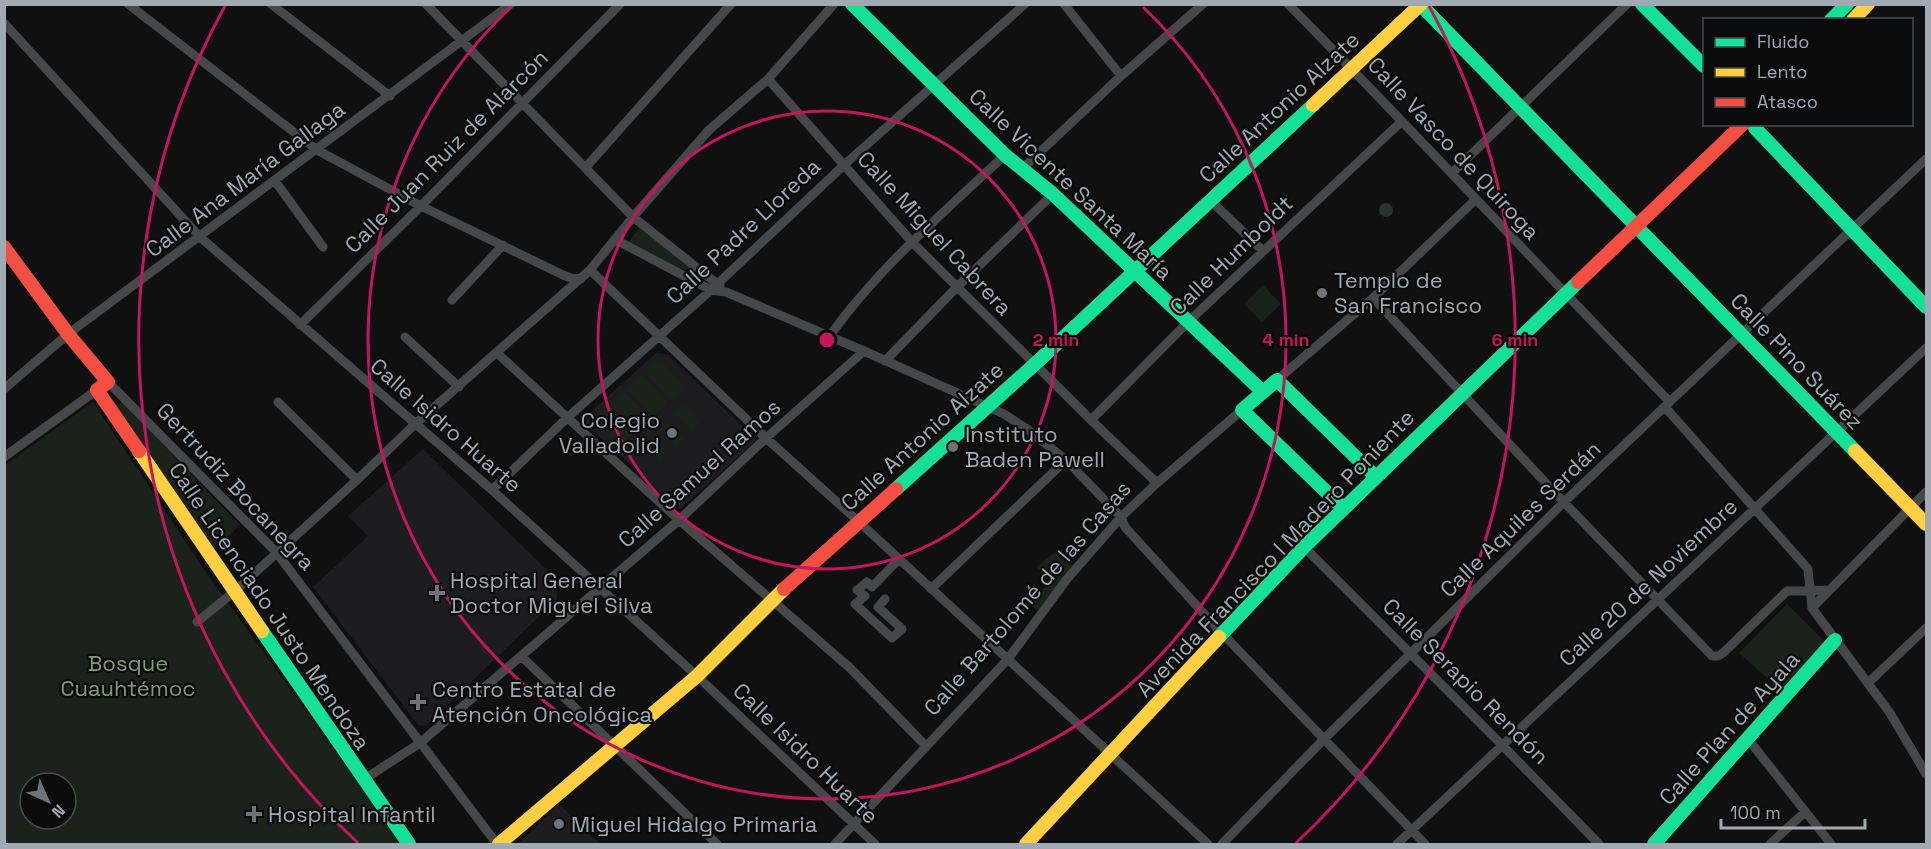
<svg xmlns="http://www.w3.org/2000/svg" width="1931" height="849" viewBox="0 0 1931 849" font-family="'Space Grotesk',sans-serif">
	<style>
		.built { fill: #1d1d1f }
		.green { fill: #1b211b; fill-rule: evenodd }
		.water { fill: #283235 }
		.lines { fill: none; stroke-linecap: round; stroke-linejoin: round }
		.street { stroke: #454749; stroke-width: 9 }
		.fast { stroke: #16e098; stroke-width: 14 }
		.slow { stroke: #ffcf43; stroke-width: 14 }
		.jam { stroke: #f24e42; stroke-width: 14 }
		.ring { fill: none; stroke: #c2185b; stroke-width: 3 }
		.poi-dot { fill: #6e747a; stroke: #0b0b0c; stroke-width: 2 }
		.labels { text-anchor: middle; stroke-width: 4.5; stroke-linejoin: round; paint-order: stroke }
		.street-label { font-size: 22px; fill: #a1aab2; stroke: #0b0b0c }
		.poi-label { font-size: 22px; fill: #a1aab2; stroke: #0b0b0c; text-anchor: start }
		.park-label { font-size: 22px; fill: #7d9d78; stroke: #0b0b0c }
		.centre { fill: #c2185b; stroke: #0b0b0c; stroke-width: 3 }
		.ring-label { font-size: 18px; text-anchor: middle; font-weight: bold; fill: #c2185b; stroke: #0b0b0c; stroke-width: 4.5; stroke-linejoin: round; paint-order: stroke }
	</style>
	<rect width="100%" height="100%" fill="#101011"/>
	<path class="built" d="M656,353l11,1 90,86 -77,69 -94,-84 -2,-7z
		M423,449l134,131v19l-131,127 -8,-1 -105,-138 55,-51 -20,-20z
		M559,804l41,40h-82z"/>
	<path class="green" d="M639,228h4l58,49 -72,-31 -1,-3z
		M1263,285l18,19 -19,18 -18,-18z
		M659,358l27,29 -15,14 -27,-29z
		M642,374l26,28 -15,15 -27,-28z
		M625,391l26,28 -15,13 -26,-27z
		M93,402l110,166 199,276h-397v-379zM30,783h36v36h-36z
		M122,402l118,123 -25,24 -101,-141z
		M682,404l19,17 -8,10 -20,-17z
		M608,405l26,29 -14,13 -26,-29z
		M666,421l19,17 -9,9 -19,-17z
		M651,436l18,16 -8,9 -18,-16z
		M1056,551l17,16 -35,43 -7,-5 20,-26 -15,-12z
		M1787,604l40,40 -44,48 -44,-39z"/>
	<path class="water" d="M1379 210a7 7 0 1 1 14 0a7 7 0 1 1-14 0Z"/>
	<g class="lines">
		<path class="street" d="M128,4l189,146 104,56 142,69 8,3 10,1
			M271,4l119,92
			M426,4l207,213 87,69
			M1064,4l57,72
			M1288,4c130,131 253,266 382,398
			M4,23l196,214 292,253 205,186 178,168
			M768,79l144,163 179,178 66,63
			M586,167l145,-163
			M1023,168l98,-92 82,-72
			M1452,173l175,-169
			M275,181l48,66
			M1210,200l53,51
			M616,240l95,50 15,2 138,59 140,63 23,15 39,31 55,57 4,10 92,101 208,216
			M590,270l176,168 92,83 350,323
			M1373,298l184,197 155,161h6l5,-3 64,-62 43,-1
			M452,300l51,-55
			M300,325l121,-119 199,-202
			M405,337l54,50
			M829,337c49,-69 115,-125 176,-182
			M497,353l182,167 170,147 77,79
			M885,361l72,-74 96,-93
			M1277,380l96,-82 103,-99
			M108,382l168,170 221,292
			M4,389l64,-55 443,-330
			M278,402l79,78
			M1665,407l143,162 4,39 78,105 36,61
			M1091,420l98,-99 213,-200
			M4,457l93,-67
			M492,490l75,-72 144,-128 133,-125 181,-161
			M1304,547l199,199 96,98
			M931,589l135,-129
			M885,599l-7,8 24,22 -10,9 -37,-34 10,-8 -8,-6 10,-8 5,5 27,-28
			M1812,608l114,-116
			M197,622l38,-31 122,-111 57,-55 176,-155 43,-53 76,-87 59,-51 66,-75
			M521,656l196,188
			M1868,683l58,-55
			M1748,739l83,105
			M363,780l57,-37 259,-223 87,-82 98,-87
			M835,844l173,-185 59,-80 54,-62 36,-34 85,-73
			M1222,844l101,-104 241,-238 362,-343
			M1397,844l529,-496
			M1770,844l35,-32"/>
		<path class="fast" d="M852,4l153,151 48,39 210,198
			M1420,4l435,447
			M1642,4l62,62
			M1831,20l16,-16
			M1755,124v4l171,179
			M896,489l139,-125 278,-259
			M1343,508l-101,-98 35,-30 98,96
			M262,631l147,213
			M1219,637l85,-90 274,-265
			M1654,844l181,-204"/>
		<path class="slow" d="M1853,20l15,-16
			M1313,105l108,-101
			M139,451l123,180
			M1855,451l71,73
			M499,844l198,-168 87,-87
			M1026,844l193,-207"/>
		<path class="jam" d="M4,247l64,87 40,48 -11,8 42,61
			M1578,282l165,-158
			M784,589l112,-100"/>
	</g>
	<g class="ring">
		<circle cx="827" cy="340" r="229"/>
		<path d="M1143 7A459 459 0 1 1 511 7"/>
		<path d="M358 843A688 688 0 0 1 225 6M1429 6A688 688 0 0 1 1296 843"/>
	</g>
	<g class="poi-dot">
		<circle cx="1322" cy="293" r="6"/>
		<circle cx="672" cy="433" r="6"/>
		<circle cx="953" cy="447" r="6"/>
		<path d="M434 584h6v6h6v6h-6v6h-6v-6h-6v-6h6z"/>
		<path d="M415 693h6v6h6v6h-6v6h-6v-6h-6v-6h6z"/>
		<path d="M251 805h6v6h6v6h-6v6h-6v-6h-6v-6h6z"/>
		<circle cx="559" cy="824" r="6"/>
	</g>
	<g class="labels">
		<g class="street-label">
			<text transform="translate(1279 107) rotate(-43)" y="8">Calle Antonio Alzate</text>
			<text transform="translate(1454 148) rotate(47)" y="8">Calle Vasco de Quiroga</text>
			<text transform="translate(446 151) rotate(-45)" y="8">Calle Juan Ruiz de Alarcón</text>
			<text transform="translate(245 179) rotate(-37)" y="8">Calle Ana María Gallaga</text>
			<text transform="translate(1071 184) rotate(43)" y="8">Calle Vicente Santa María</text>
			<text transform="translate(743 231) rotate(-43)" y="8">Calle Padre Lloreda</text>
			<text transform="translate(935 233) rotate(47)" y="8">Calle Miguel Cabrera</text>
			<text transform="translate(1231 255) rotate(-44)" y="8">Calle Humboldt</text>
			<text transform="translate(1797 361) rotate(46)" y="8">Calle Pino Suárez</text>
			<text transform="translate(446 425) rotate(41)" y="8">Calle Isidro Huarte</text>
			<text transform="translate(922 436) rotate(-42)" y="8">Calle Antonio Alzate</text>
			<text transform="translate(699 473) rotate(-42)" y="8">Calle Samuel Ramos</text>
			<text transform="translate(236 486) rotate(47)" y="8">Gertrudiz Bocanegra</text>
			<text transform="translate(1520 519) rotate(-44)" y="8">Calle Aquiles Serdán</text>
			<text transform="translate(1275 553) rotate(-46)" y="8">Avenida Francisco I Madero Poniente</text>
			<text transform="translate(1648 582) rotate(-43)" y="8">Calle 20 de Noviembre</text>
			<text transform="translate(1027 598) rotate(-49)" y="8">Calle Bartolomé de las Casas</text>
			<text transform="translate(270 606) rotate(56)" y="8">Calle Licenciado Justo Mendoza</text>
			<text transform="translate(1466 681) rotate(45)" y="8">Calle Serapio Rendón</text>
			<text transform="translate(1729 728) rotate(-48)" y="8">Calle Plan de Ayala</text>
			<text transform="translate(806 753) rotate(44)" y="8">Calle Isidro Huarte</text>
		</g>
		<g class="poi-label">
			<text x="1334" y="288">Templo de<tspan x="1334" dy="25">San Francisco</tspan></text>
			<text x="660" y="428" text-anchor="end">Colegio<tspan x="660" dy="25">Valladolid</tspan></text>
			<text x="965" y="442">Instituto<tspan x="965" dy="25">Baden Pawell</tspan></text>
			<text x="450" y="588">Hospital General<tspan x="450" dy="25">Doctor Miguel Silva</tspan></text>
			<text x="432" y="697">Centro Estatal de<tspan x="432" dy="25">Atención Oncológica</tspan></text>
			<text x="268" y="822">Hospital Infantil</text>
			<text x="571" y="832">Miguel Hidalgo Primaria</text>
		</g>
		<g class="park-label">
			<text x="128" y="671">Bosque<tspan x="128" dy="25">Cuauhtémoc</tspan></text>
		</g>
	</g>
	<circle cx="827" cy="340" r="9" class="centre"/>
	<g class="ring-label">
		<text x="1056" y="346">2 min</text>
		<text x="1286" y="346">4 min</text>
		<text x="1515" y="346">6 min</text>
	</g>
	<rect width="1931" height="849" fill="none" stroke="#a1aab2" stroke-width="12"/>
	<rect x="1703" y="18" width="210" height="108" fill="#0b0b0c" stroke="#474b4e" stroke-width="1.5"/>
	<rect x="1715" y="38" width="30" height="9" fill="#16e098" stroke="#474b4e" stroke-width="1.5"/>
	<text x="1757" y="48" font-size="18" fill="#a1aab2">Fluido</text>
	<rect x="1715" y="68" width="30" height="9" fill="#ffcf43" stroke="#474b4e" stroke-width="1.5"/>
	<text x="1757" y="78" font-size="18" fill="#a1aab2">Lento</text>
	<rect x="1715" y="98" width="30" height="9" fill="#f24e42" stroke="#474b4e" stroke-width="1.5"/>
	<text x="1757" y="108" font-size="18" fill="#a1aab2">Atasco</text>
	<g transform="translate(48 801) rotate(135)"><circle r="28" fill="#0b0b0c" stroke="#474b4e" stroke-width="1.5"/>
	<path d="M0-4.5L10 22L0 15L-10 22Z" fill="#6e747a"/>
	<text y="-9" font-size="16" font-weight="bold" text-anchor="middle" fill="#a1aab2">N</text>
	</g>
	<path d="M1721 819v9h144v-9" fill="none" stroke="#a1aab2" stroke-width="3"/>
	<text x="1730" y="819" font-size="18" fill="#a1aab2" stroke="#0b0b0c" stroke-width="4.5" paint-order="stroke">100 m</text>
</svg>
